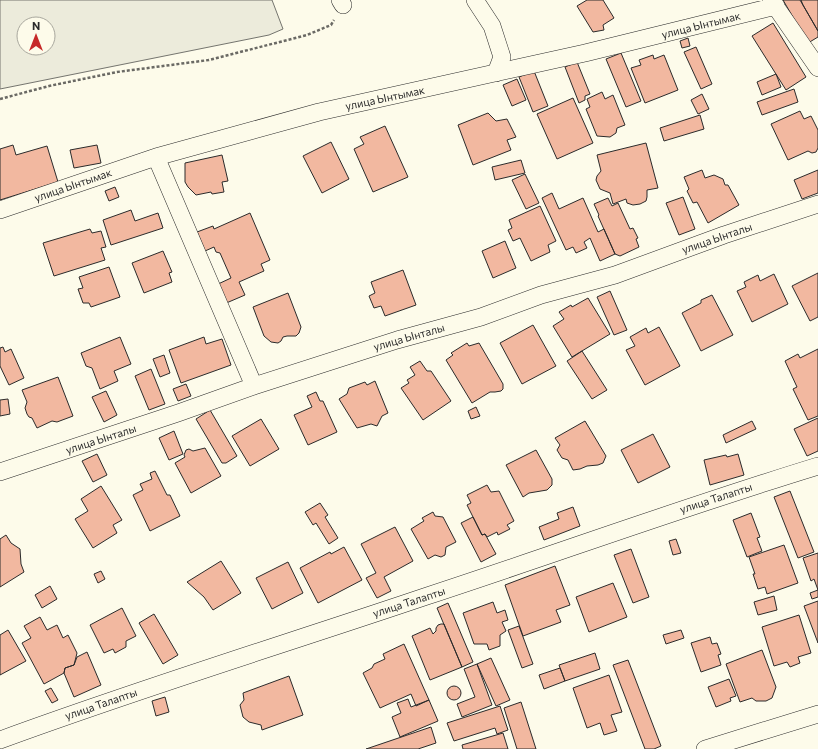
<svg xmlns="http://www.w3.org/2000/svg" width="818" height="749" viewBox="0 0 818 749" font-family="Commissioner,sans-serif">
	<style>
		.green { fill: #ecebdb; stroke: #74746e; fill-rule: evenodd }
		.building { fill: #f2b8a0; stroke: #2b2b2b }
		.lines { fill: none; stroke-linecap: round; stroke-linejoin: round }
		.street-casing { stroke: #2b2b2b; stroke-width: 18 }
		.path { stroke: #6a6964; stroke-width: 2.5; stroke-dasharray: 3 2; stroke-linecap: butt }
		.street { stroke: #fdfbea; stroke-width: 17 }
		.labels { text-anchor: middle; stroke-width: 3; stroke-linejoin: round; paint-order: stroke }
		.street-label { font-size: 11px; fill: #2b2b2b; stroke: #fdfbea }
	</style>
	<rect width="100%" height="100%" fill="#fdfbea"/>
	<path class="green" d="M0,0h272l11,29 -14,6 -269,54zM24,24h24v24h-24z"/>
	<path class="building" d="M587,0h16l11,18 -11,7 1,5 -11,2 -16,-26z
		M783,0h17l18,31v6l-10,6z
		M801,0h17v31l-15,-26z
		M773,23l33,54 -20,13 -34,-54z
		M688,38l2,8 -8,2 -2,-7z
		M696,47l16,37 -11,5 -17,-37z
		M621,53l20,48 -15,6 -20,-48z
		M653,55l1,4 10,-4 14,35 -33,13 -14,-35 10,-3 -2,-5z
		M577,62l13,32 -5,2v4l-6,3 -14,-36z
		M534,71l14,35 -15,6 -14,-35z
		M776,74l5,13 -19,8 -5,-13z
		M517,79l9,21 -14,6 -9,-21z
		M794,89l4,13 -36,13 -5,-13z
		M602,92l3,7 8,-4 12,30 -8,3 -1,5 -6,4 -13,-1 -11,-27 4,-2 -3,-8z
		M702,94l7,15 -11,5 -7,-14z
		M573,98l20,45 -36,16 -20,-45z
		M800,111l4,8 7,-3 7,14v18l-2,4 -4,1 -4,-2 -20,9 -17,-36z
		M488,113l8,8 11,-2 9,18 -9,3 4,10 -38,15 -15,-40z
		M700,115l4,14 -40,12 -4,-13z
		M385,126l23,51 -35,15 -19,-43 10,-5 -4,-7z
		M331,142l18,37 -27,14 -19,-37z
		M646,143l12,45 -11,2v7l-1,4 -6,3 -7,1 -6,-2 -1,-4 -13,5 -3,-11 -10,-4 -4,-9 1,-4 4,-5 -4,-16z
		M13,145l3,10 31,-9 11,36 -58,18v-51z
		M97,145l4,18 -27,5 -4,-18z
		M222,155l6,26 -6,1 2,10 -12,2 -1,-2 -15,3 -8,-8 -3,-5v-19z
		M521,160l4,13 -30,7 -3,-13z
		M702,170l3,8 9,-3 9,4 2,6h3l11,20 -31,18 -11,-21 -4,1 -6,-12 2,-2 -5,-12z
		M818,170v23l-16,6 -8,-19z
		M525,174l14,29 -13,6 -14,-29z
		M115,187l4,10 -10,4 -4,-10z
		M552,193l7,16 24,-11 15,34 6,-3 11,25 -15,7 -10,-23 -6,4 3,6 -11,5 -3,-6 -7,3 -24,-52z
		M683,197l12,32 -16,6 -13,-32z
		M608,198l4,8 6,-3 12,26 3,-1 5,10 -2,1 3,8 -19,9 -5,-2 -17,-38 1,-1 -5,-11z
		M540,206l16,35 -8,4 2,7 -19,9 -11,-23 -7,3 -5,-11 4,-2 -3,-8z
		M131,210l4,11 23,-8 5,15 -52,17 -8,-25z
		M250,213l20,47 -9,4 3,7 -25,11 6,13 -21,9 -8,-19 15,-7 -11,-25 -4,-1 -2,-5 -9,4 -8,-19 16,-6 1,3z
		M90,229l2,4 9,-2 5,16 -5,1 4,12 -51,16 -11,-33z
		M505,241l11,27 -23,10 -11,-27z
		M163,251l9,21 -3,1 3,9 -28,11 -12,-30z
		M109,267l11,30 -29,10 -2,-4h-6l-5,-14 5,-1 -4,-11z
		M403,270l13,35 -31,11 -4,-10 -7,2 -5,-12 6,-3 -4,-11z
		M818,273v44l-8,4 -18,-35z
		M774,274l14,30 -36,18 -15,-31 9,-4 -2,-5 14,-7 2,6z
		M610,291l17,39 -13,5 -17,-38z
		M288,293l13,34 -2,6 -3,3h-9l-4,1 -2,4 -3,2 -7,-1 -7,-6 -11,-29z
		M712,295l21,40 -32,16 -19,-38 19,-10v-3z
		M588,298l22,36 -38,23 -19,-31 11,-7 -5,-7 12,-7 1,2z
		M533,325l23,41 -34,18 -22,-41z
		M659,327l21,39 -35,19 -19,-35 9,-4 -5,-9 16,-9 2,5z
		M120,337l11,27 -17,7 4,10 -18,8 -8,-21 -6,-2 -5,-13z
		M204,337l2,7 16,-5 9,26 -50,18 -12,-33z
		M467,343l2,3 10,-3 24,41v5l-2,2 -6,1h-5l-18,11 -26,-43 7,-5 -2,-2z
		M3,347l2,5 6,-3 13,29 -15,7 -9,-19v-18z
		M818,349v67l-10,4 -15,-31 4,-2 -12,-26 13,-7 2,4z
		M582,351l25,39 -15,9 -25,-38z
		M164,355l6,18 -10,4 -7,-18z
		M420,361l7,10h4l20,30 -28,19 -22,-32 8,-5 -2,-3 8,-5 -5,-8z
		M151,369l14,35 -16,6 -14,-34z
		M58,377l15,39 -16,6 -5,-1 -15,7 -5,-10 -3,-1 -2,-3 -2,-6 2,-6 -5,-12z
		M375,381l13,32 -6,3 -5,10 -6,-2 -14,4 -18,-29 8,-5 2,-6 16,-6 2,3z
		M186,384l5,12 -13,5 -5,-12z
		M106,391l11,24 -13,7 -12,-25z
		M316,392l4,9h3l14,31 -29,13 -14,-30 18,-8 -5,-11z
		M8,399l2,15 -10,2v-16z
		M476,407l4,9 -9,3 -3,-8z
		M210,410l27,46 -11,7h-4l-26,-44z
		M818,418v33l-11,5 -13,-27z
		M261,419l18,30 -29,17 -18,-30z
		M585,421l21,35 -3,7 -5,2 -11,1 -7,3 -7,1 -5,-10 -6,-2 -5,-8 3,-5 -5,-7z
		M752,421l4,8 -30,14 -3,-8z
		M174,431l9,23 -14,6 -10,-22z
		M653,434l17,33 -32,16 -17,-33z
		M205,448l16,28 -30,17 -16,-30 10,-6 -1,-2 2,-5 3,-1 4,2z
		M536,450l16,29v6l-5,5 -18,3 -6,4 -17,-32z
		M97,454l10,21 -14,7 -11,-21z
		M738,454l6,21 -34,10 -6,-25 22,-5 1,2z
		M155,471l12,24h3l10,21 -30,15 -17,-36 10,-5 -3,-6 12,-5 -2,-6z
		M487,485l4,7 8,-1 15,30 -7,4 3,4 -12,6 -1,-3 -10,5 -2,-3 -3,1 -15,-30 4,-2 -4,-8z
		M101,486l21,34 -9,5 4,8 -24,15 -18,-29 13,-8 -7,-12z
		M790,491l24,61 -16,6 -24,-61z
		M320,503l8,12 -3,2 13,21 -9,6 -13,-21 -3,2 -8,-13z
		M573,507l7,19 -36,14 -5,-13 20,-8 -2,-6z
		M433,512l2,4 8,1 13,25 -10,5 -1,8 -4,2 -6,-2 -7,4 -17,-30 13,-8 -2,-3z
		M751,513l9,24 -3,1 5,13 -15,6 -14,-37z
		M473,517l9,18 3,-1 11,20 -15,8 -20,-39z
		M395,527l18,34 -29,16 7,14 -14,7 -11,-20 10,-5 -15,-29z
		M6,535l5,8 9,6 1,15 3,8 -24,15v-48z
		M676,539l5,14 -8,2 -4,-14z
		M784,545l14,38 -31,11 -2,-7 -7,2 -5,-15h2l-6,-17z
		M344,547l18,33 -44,23 -18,-35 30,-16 1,2z
		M631,549l18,48 -16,6 -19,-48z
		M818,553v44l-6,2 -2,-6 8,-3 -4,-11 -3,2 -8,-23z
		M221,561l20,32 -28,17 -9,-13 -17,-15z
		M288,562l15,31 -31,16 -16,-31z
		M555,566l15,39 -14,5 5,12 -38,14 -18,-51z
		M101,571l4,8 -7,4 -4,-9z
		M613,583l14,34 -38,15 -13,-35z
		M50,586l7,13 -15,9 -7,-13z
		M774,596l3,14 -19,5 -4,-13z
		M818,601v42l-14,-37z
		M493,602l4,11 8,-3 3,10 -6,2 4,9 -6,4v11l-11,4 -2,-6h-13l-11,-31z
		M448,603l25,59 -11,5 -25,-59z
		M122,608l14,28 -10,5v6l-11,6 -2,-4 -9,4 -14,-28z
		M154,614l24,41 -15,9 -24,-41z
		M799,615l12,38 -13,4 2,6 -10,4 -3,-5 -13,4 -12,-39z
		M40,617l7,13 10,-5 6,13 5,-3 9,18 -3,12 -9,3 -1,5 -20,11 -22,-41 9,-5 -7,-12z
		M441,624h3l18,43 -32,13 -18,-44 18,-8 3,6 3,-3v-3l2,-3z
		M519,626l14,38 -11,4 -14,-38z
		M8,630l18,31 -26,14v-40z
		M681,630l3,8 -18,6 -3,-9z
		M710,637l2,7 5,-1 4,11 -3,1 3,10 -20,7 -10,-29z
		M404,644l25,56 -13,6 -5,-12 -31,14 -17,-35 9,-5 2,-4 11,-5 -2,-5z
		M762,650l14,37 -4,11 -6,3h-10l-4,-3 -12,4 -14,-38z
		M87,652l14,33 -27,12 -10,-24 1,-5 9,-3 3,-8z
		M595,653l5,16 -35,12 -6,-16z
		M491,658l19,42 -14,6 -19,-42z
		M628,660l33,86 -7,3h-9l-32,-84z
		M477,664l15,41 -30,12 -5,-13 18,-7 -11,-28z
		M560,668l5,13 -21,8 -5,-14z
		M609,675l13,37 -11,3 6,16 -13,4 -4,-12 -13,5 -14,-40z
		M289,676l14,39 -41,15 -1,-5 -12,-3 -6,-5 -3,-12 4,-5 -1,-7z
		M729,679l7,17 -6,2 1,3 -15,6 -8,-20z
		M447 693a7 7 0 1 1 14 0a7 7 0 1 1-14 0Z
		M51,688l7,12 -6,3 -7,-12z
		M165,697l4,15 -13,4 -4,-15z
		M408,699l3,8 18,-7 9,21 -38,16 -8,-20 9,-4 -4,-10z
		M521,702l15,47h-19l-13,-41z
		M500,706l8,24 -11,4 -2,-6 -41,13 -7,-18z
		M431,727l5,16 -18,6h-52z
		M503,733l5,16h-45l-1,-4z"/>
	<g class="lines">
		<defs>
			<path id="street" d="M340,0l3,5
				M475,0l17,26 10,31 -6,16
				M771,0l47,68
				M156,157l98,229
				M0,210l156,-53 163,-45 266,-59 191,-47
				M0,472l178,-59 76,-27 143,-46 84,-23 60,-22 74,-20 109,-40 94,-31
				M0,740c141,-52 285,-96 427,-144 131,-43 260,-90 391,-130
				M705,749l113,-35"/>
		</defs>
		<use href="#street" class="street-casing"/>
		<path class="path" d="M0,99l49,-13 68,-14 92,-12 98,-25 24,-10 3,-5"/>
		<use href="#street" class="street"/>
	</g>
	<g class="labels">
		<g class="street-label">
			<text transform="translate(701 25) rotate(-14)" y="4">улица Ынтымак</text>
			<text transform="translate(385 98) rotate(-12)" y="4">улица Ынтымак</text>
			<text transform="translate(73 185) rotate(-19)" y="4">улица Ынтымак</text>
			<text transform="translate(717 238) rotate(-19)" y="4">улица Ынталы</text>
			<text transform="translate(409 337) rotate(-16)" y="4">улица Ынталы</text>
			<text transform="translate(101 439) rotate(-18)" y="4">улица Ынталы</text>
			<text transform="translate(716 498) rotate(-18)" y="4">улица Талапты</text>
			<text transform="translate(409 602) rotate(-18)" y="4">улица Талапты</text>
			<text transform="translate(101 704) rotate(-19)" y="4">улица Талапты</text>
		</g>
	</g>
	<g transform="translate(36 36)"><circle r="19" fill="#fdfbea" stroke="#a9a89e"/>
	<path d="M0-3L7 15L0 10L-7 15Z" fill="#c62828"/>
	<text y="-6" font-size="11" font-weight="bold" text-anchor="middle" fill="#2b2b2b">N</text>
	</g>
</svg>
